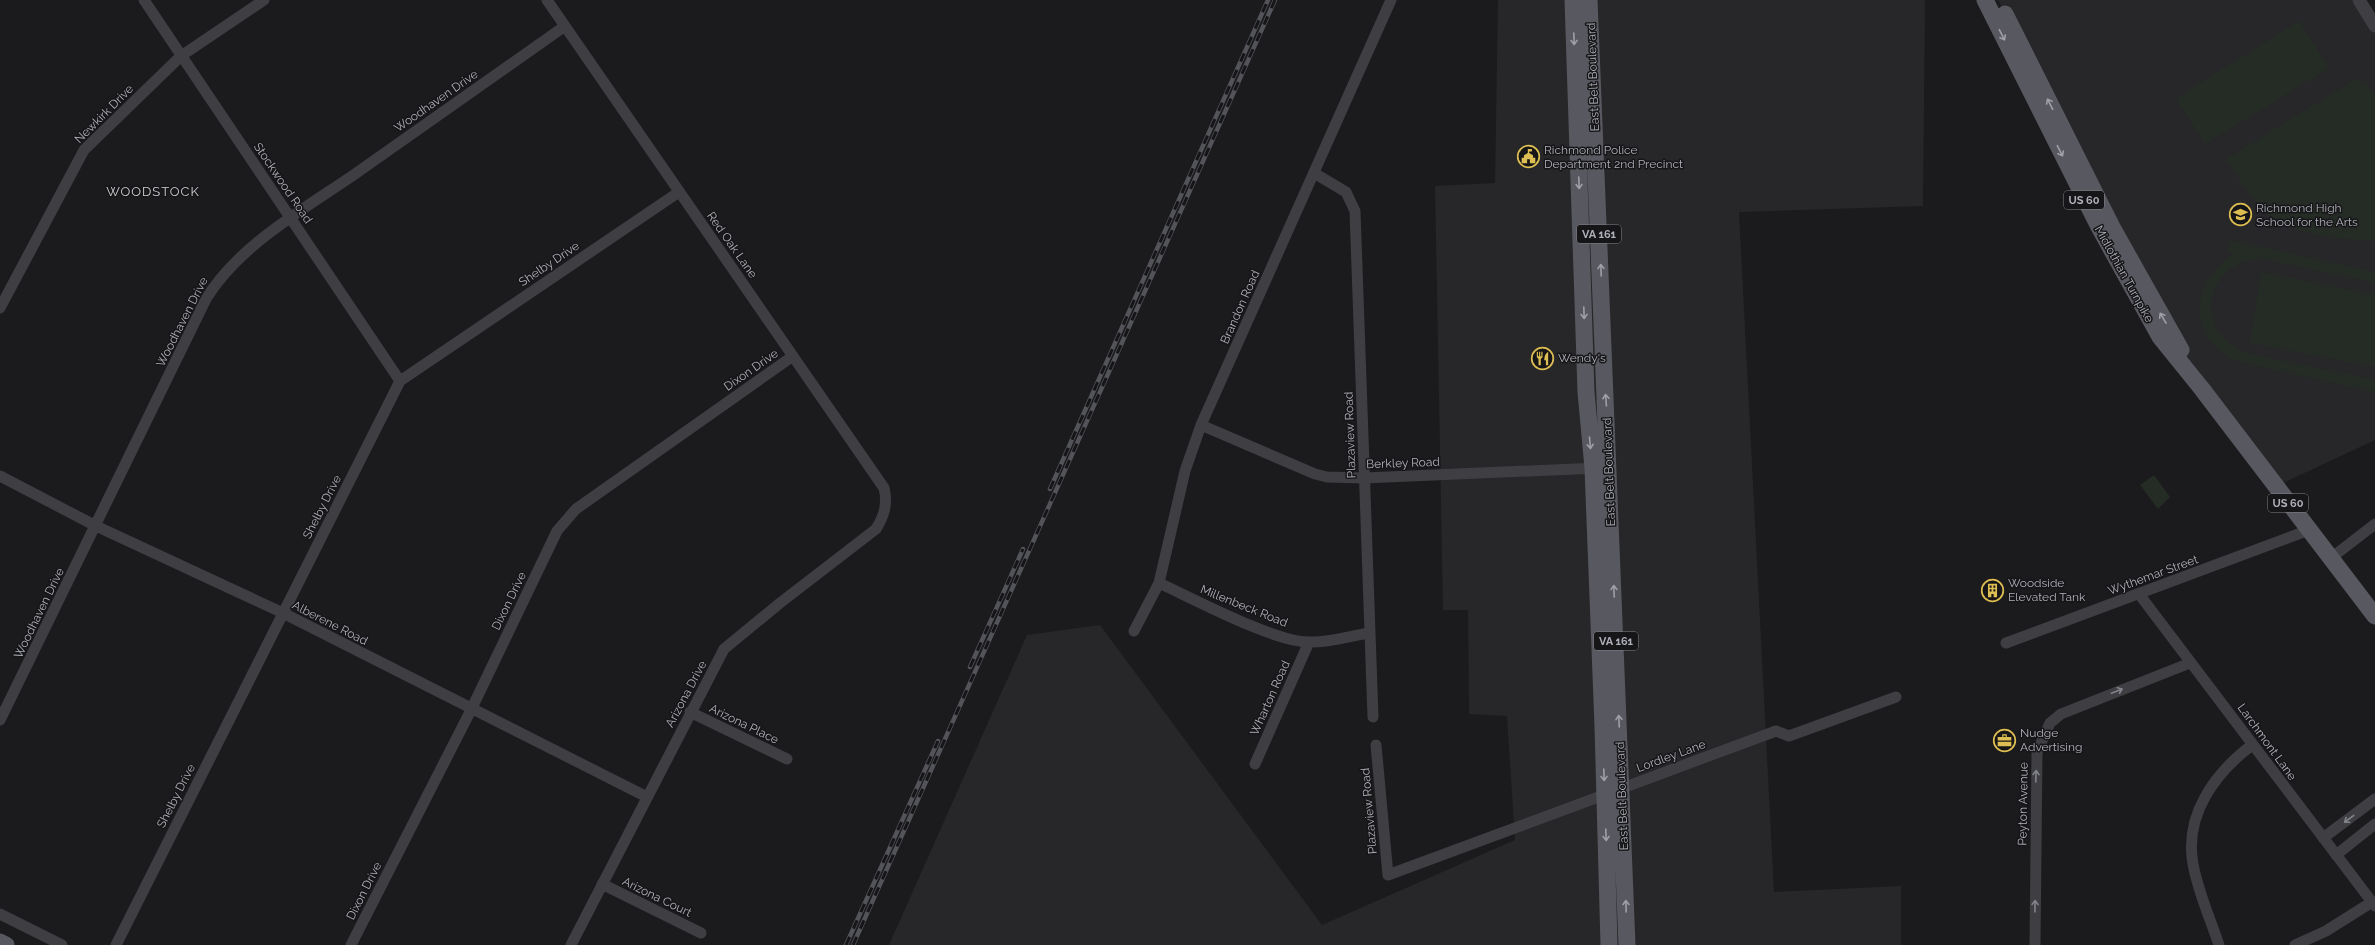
<svg xmlns="http://www.w3.org/2000/svg" width="2375" height="945" viewBox="0 0 2375 945" font-family="Raleway,sans-serif">
	<style>
		.built { fill: #272729 }
		.green { fill: #252c26 }
		.lines { fill: none; stroke-linecap: round; stroke-linejoin: round }
		.minor { stroke: #3e3e43; stroke-width: 11 }
		.tertiary { stroke: #3e3e43; stroke-width: 13 }
		.primary { stroke: #585960; stroke-width: 17 }
		.rail-casing { stroke: #53545a; stroke-width: 4.5 }
		.rail { stroke: #161517; stroke-width: 3; stroke-dasharray: 9; stroke-linecap: butt }
		.oneway { stroke: #9e9fa8 }
		.oneway2 { stroke: #82838a }
		.labels { text-anchor: middle; stroke-width: 3; stroke-linejoin: round; paint-order: stroke }
		.shield { fill: #161517; stroke: #818289; stroke-width: 1 }
		.shield-label { font-size: 11px; font-weight: bold; fill: #afb1ba }
		.street-label { font-size: 12px; fill: #afb1ba; stroke: #161517 }
		.poi-label { font-size: 12px; fill: #afb1ba; stroke: #161517; text-anchor: start }
		.neighbourhood-label { font-size: 13px; letter-spacing: 1px; fill: #cfd0d7; stroke: #161517 }
	</style>
	<rect width="100%" height="100%" fill="#1b1a1c"/>
	<path class="built" d="M1498,0h427l-2,206 -184,6 35,680 127,-6v59h-1012l138,-310 73,-10 222,300 193,-85 -8,-124 -38,-2 -1,-104h-25l-8,-424 60,-3z
		M1998,0h361l16,26v414l-100,47 -73,-99 -118,-216z"/>
	<path class="green" d="M2299,21l30,47 -124,76 -29,-46z
		M2356,79l12,5 7,12v145c-29,-1 -83,-6 -106,-26 -18,-15 -30,-36 -43,-56z
		M2231,240l144,32v11l-111,-24c-19,0 -36,7 -46,24 -14,22 -5,52 18,65 13,7 30,9 44,12 32,7 63,13 95,20v12l-135,-30c-54,-19 -51,-83 -5,-109l-7,-2z
		M2261,272l114,23v72l-125,-24z
		M2154,475l16,22 -12,12 -18,-24z"/>
	<g class="lines">
		<path class="minor" d="M144,0l256,381
			M547,0l337,488c4,16 0,28 -8,41l-96,74 -56,46 -153,296
			M1314,173l32,19 9,19 18,506
			M0,308l84,-158 97,-94 83,-56
			M1201,425l114,49 12,3 37,1 234,-10
			M0,476l96,50 187,87 364,184
			M2331,558l44,-34
			M1159,583c35,16 115,59 150,59 19,1 41,-6 60,-9
			M2139,594l236,312
			M1134,631l25,-48 26,-112 16,-46 190,-425
			M2006,643l303,-113
			M690,712l97,47
			M0,720l206,-421c32,-53 98,-90 149,-125 70,-49 140,-98 210,-148
			M1376,745l12,130 388,-144 13,5 107,-39
			M1255,764l54,-122
			M2323,838l52,-39
			M2336,855l39,-31
			M602,884l99,49
			M0,914l62,31
			M116,945l284,-564 279,-189
			M351,945l120,-235 86,-179 19,-22 217,-153
			M2035,945l2,-193 13,-29 11,-9 129,-51
			M2219,945c-9,-27 -21,-53 -26,-81 -9,-49 22,-91 59,-119
			M2295,945l31,-14 46,-29"/>
		<path class="tertiary" d="M2359,0l16,26"/>
		<path class="primary" d="M1573,0l13,392 7,76 10,258 6,219
			M1589,0l38,945
			M1985,0l114,227 61,110 42,52 173,227
			M2005,14l108,215 68,121
			M0,942l6,3"/>
		<defs>
			<path id="rail" d="M1050,489l218,-489
				M970,667l53,-118
				M846,945l92,-204
				M853,945l422,-945"/>
		</defs>
		<use href="#rail" class="rail-casing"/>
		<use href="#rail" class="rail"/>
	</g>
	<defs><path id="oneway-shaft" d="M-6 0H5M1.5-3L5.5 0L1.5 3" fill="none" stroke-width="1.6" stroke-linecap="round" stroke-linejoin="round"/></defs>
	<g class="oneway">
		<use href="#oneway-shaft" transform="translate(2002 35) rotate(63)"/>
		<use href="#oneway-shaft" transform="translate(1574 39) rotate(88)"/>
		<use href="#oneway-shaft" transform="translate(2050 104) rotate(-117)"/>
		<use href="#oneway-shaft" transform="translate(2060 151) rotate(63)"/>
		<use href="#oneway-shaft" transform="translate(1579 183) rotate(88)"/>
		<use href="#oneway-shaft" transform="translate(1601 270) rotate(-92)"/>
		<use href="#oneway-shaft" transform="translate(1584 313) rotate(88)"/>
		<use href="#oneway-shaft" transform="translate(2163 318) rotate(-121)"/>
		<use href="#oneway-shaft" transform="translate(1606 400) rotate(-94)"/>
		<use href="#oneway-shaft" transform="translate(1590 443) rotate(85)"/>
		<use href="#oneway-shaft" transform="translate(1614 591) rotate(-92)"/>
		<use href="#oneway-shaft" transform="translate(1619 721) rotate(-93)"/>
		<use href="#oneway-shaft" transform="translate(1604 775) rotate(88)"/>
		<use href="#oneway-shaft" transform="translate(1606 835) rotate(88)"/>
		<use href="#oneway-shaft" transform="translate(1626 906) rotate(-92)"/>
	</g>
	<g class="oneway2">
		<use href="#oneway-shaft" transform="translate(2117 691) rotate(-21)"/>
		<use href="#oneway-shaft" transform="translate(2036 776) rotate(-88)"/>
		<use href="#oneway-shaft" transform="translate(2349 819) rotate(143)"/>
		<use href="#oneway-shaft" transform="translate(2035 906) rotate(-89)"/>
	</g>
	<defs>
		<symbol id="civic-ring" viewBox="-11 -11 22 22"><circle r="9.5" fill="#161517" stroke="#ddbe52" stroke-width="1.5"/><path d="M-.6-6.5H3V-4.5H.6V-3L4-1V1h2V6H-6V1h2V-1L-.6-3ZM-1.2 2.5V6h2.4V2.5Z" fill="#ddbe52"/></symbol>
		<symbol id="school-ring" viewBox="-11 -11 22 22"><circle r="9.5" fill="#161517" stroke="#ddbe52" stroke-width="1.5"/><path d="M0-5L7-2L0 1L-7-2ZM-4 1L0 2.5L4 1V4Q0 6-4 4Z" fill="#ddbe52"/></symbol>
		<symbol id="restaurant-ring" viewBox="-11 -11 22 22"><circle r="9.5" fill="#161517" stroke="#ddbe52" stroke-width="1.5"/><path d="M-5-6h1v4h1v-4h1v4h1v-4h1v5L-1.5 .5V6h-2V.5L-5-1ZM5-6V6H3V1.5H1.5Q1.5-4 5-6Z" fill="#ddbe52"/></symbol>
		<symbol id="building-ring" viewBox="-11 -11 22 22"><circle r="9.5" fill="#161517" stroke="#ddbe52" stroke-width="1.5"/><path d="M-4-6H4V6H1V3H-1V6H-4ZM-2.5-4.3h1.7v1.8h-1.7ZM.8-4.3h1.7v1.8H.8ZM-2.5-1h1.7V.8h-1.7ZM.8-1h1.7V.8H.8Z" fill="#ddbe52"/></symbol>
		<symbol id="office-ring" viewBox="-11 -11 22 22"><circle r="9.5" fill="#161517" stroke="#ddbe52" stroke-width="1.5"/><path d="M-6-3h4V-5.5h4V-3h4V5H-6ZM-1-4.5V-3h2v-1.5ZM-6 0V1H6V0Z" fill="#ddbe52"/></symbol>
	</defs>
	<g fill-rule="evenodd">
		<use href="#civic-ring" x="1516" y="144" width="25" height="25"/>
		<use href="#school-ring" x="2228" y="202" width="25" height="25"/>
		<use href="#restaurant-ring" x="1530" y="346" width="25" height="25"/>
		<use href="#building-ring" x="1980" y="578" width="25" height="25"/>
		<use href="#office-ring" x="1992" y="728" width="25" height="25"/>
	</g>
	<g class="labels">
		<g class="shield">
			<rect x="2064" y="191" width="40" height="18" rx="3"/>
			<rect x="1577" y="225" width="44" height="18" rx="3"/>
			<rect x="2268" y="494" width="40" height="18" rx="3"/>
			<rect x="1594" y="632" width="44" height="18" rx="3"/>
		</g>
		<g class="shield-label">
			<text x="2084" y="204">US 60</text>
			<text x="1599" y="238">VA 161</text>
			<text x="2288" y="507">US 60</text>
			<text x="1616" y="645">VA 161</text>
		</g>
		<g class="street-label">
			<text transform="translate(1593 77) rotate(-92)" y="4">East Belt Boulevard</text>
			<text transform="translate(436 101) rotate(-35)" y="4">Woodhaven Drive</text>
			<text transform="translate(104 114) rotate(-45)" y="4">Newkirk Drive</text>
			<text transform="translate(283 183) rotate(56)" y="4">Stockwood Road</text>
			<text transform="translate(732 245) rotate(55)" y="4">Red Oak Lane</text>
			<text transform="translate(549 264) rotate(-34)" y="4">Shelby Drive</text>
			<text transform="translate(2124 274) rotate(61)" y="4">Midlothian Turnpike</text>
			<text transform="translate(1240 307) rotate(-66)" y="4">Brandon Road</text>
			<text transform="translate(182 322) rotate(-63)" y="4">Woodhaven Drive</text>
			<text transform="translate(751 370) rotate(-35)" y="4">Dixon Drive</text>
			<text transform="translate(1350 435) rotate(-92)" y="4">Plazaview Road</text>
			<text transform="translate(1403 463) rotate(-2)" y="4">Berkley Road</text>
			<text transform="translate(1609 472) rotate(-92)" y="4">East Belt Boulevard</text>
			<text transform="translate(322 507) rotate(-63)" y="4">Shelby Drive</text>
			<text transform="translate(2153 575) rotate(-20)" y="4">Wythemar Street</text>
			<text transform="translate(509 601) rotate(-64)" y="4">Dixon Drive</text>
			<text transform="translate(1244 606) rotate(22)" y="4">Millenbeck Road</text>
			<text transform="translate(39 613) rotate(-64)" y="4">Woodhaven Drive</text>
			<text transform="translate(330 623) rotate(27)" y="4">Alberene Road</text>
			<text transform="translate(686 694) rotate(-62)" y="4">Arizona Drive</text>
			<text transform="translate(1270 698) rotate(-66)" y="4">Wharton Road</text>
			<text transform="translate(744 724) rotate(26)" y="4">Arizona Place</text>
			<text transform="translate(2267 742) rotate(54)" y="4">Larchmont Lane</text>
			<text transform="translate(1671 756) rotate(-20)" y="4">Lordley Lane</text>
			<text transform="translate(176 796) rotate(-63)" y="4">Shelby Drive</text>
			<text transform="translate(1622 796) rotate(-92)" y="4">East Belt Boulevard</text>
			<text transform="translate(2023 804) rotate(-89)" y="4">Peyton Avenue</text>
			<text transform="translate(1369 811) rotate(-95)" y="4">Plazaview Road</text>
			<text transform="translate(364 891) rotate(-63)" y="4">Dixon Drive</text>
			<text transform="translate(657 897) rotate(26)" y="4">Arizona Court</text>
		</g>
		<g class="poi-label">
			<text x="1544" y="154">Richmond Police<tspan x="1544" dy="14">Department 2nd Precinct</tspan></text>
			<text x="2256" y="212">Richmond High<tspan x="2256" dy="14">School for the Arts</tspan></text>
			<text x="1558" y="362">Wendy's</text>
			<text x="2008" y="587">Woodside<tspan x="2008" dy="14">Elevated Tank</tspan></text>
			<text x="2020" y="737">Nudge<tspan x="2020" dy="14">Advertising</tspan></text>
		</g>
		<g class="neighbourhood-label">
			<text x="153" y="196">WOODSTOCK</text>
		</g>
	</g>
</svg>
